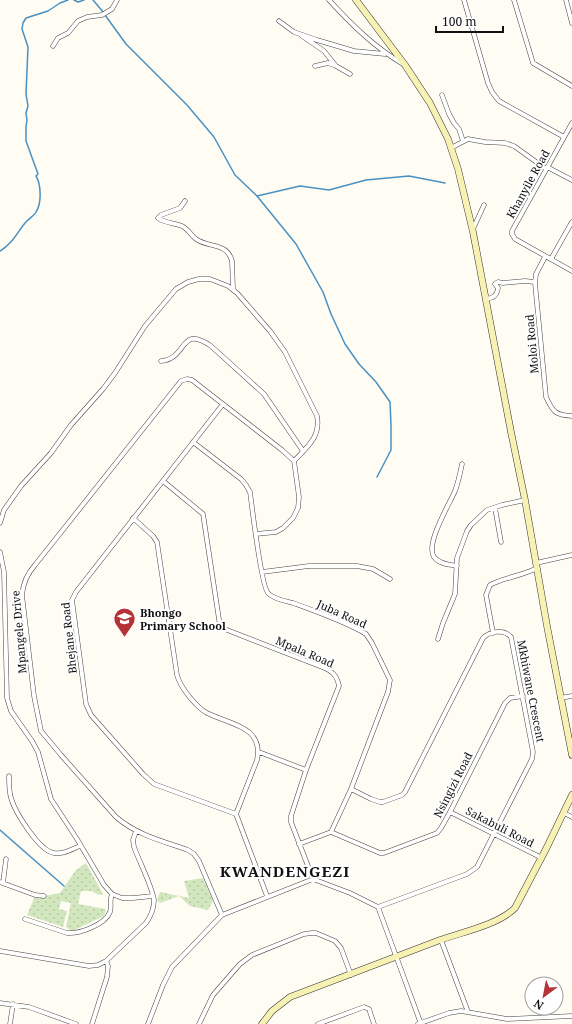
<svg xmlns="http://www.w3.org/2000/svg" width="572" height="1024" viewBox="0 0 572 1024" font-family="'Noto Serif',serif">
	<style>
		.grass { fill: url(#grass-dots) }
		.lines { fill: none; stroke-linecap: round; stroke-linejoin: round }
		.stream { stroke: #4991c3; stroke-width: 1.5 }
		.street-casing { stroke: #434343; stroke-width: 5 }
		.secondary-casing { stroke: #323232; stroke-width: 7 }
		.street { stroke: #fff; stroke-width: 4 }
		.secondary { stroke: #f8f1b4; stroke-width: 6 }
		.labels { text-anchor: middle; stroke-width: 4; stroke-linejoin: round; paint-order: stroke }
		.street-label { font-size: 11px; fill: #101010; stroke: #fff }
		.poi-label { font-size: 11px; font-weight: bold; fill: #101010; stroke: #fff; text-anchor: start }
		.district-label { font-size: 15px; font-weight: bold; letter-spacing: 1px; fill: #101010; stroke: #fff }
	</style>
	<defs>
		<pattern id="grass-dots" width="8" height="8" patternUnits="userSpaceOnUse"><rect width="8" height="8" fill="#d3e7bf"/><path d="M2 2h.1M6 6h.1" fill="none" stroke="#b4c5a3" stroke-width="1.8" stroke-linecap="round"/></pattern>
	</defs>
	<rect width="100%" height="100%" fill="#fefcf3"/>
	<path class="grass" d="M86,863l17,31 -4,1 -8,-4h-10l-3,13 28,5 -2,7 -32,15 -6,-4 5,-24 -10,-2 -2,8 8,2 -4,16 -36,-12 7,-17 26,-5 16,-23z
		M203,878l10,23 -5,9 -18,-4 -11,-10 -19,7 -3,-3 3,-8 29,6 -5,-17z"/>
	<g class="lines">
		<path class="stream" d="M74,0l4,2 6,-2
			M93,0l11,13
			M105,15l21,29 61,61 27,32 21,38 22,21 39,48 27,48 8,22 14,30 14,20 17,18 14,20 1,23v25l-14,27
			M257,196l43,-10 29,4 37,-10 43,-4 36,7
			M0,251c12,-7 17,-18 25,-28 3,-4 9,-7 11,-11 6,-9 5,-28 0,-36l2,-2 -12,-33v-14l1,-7 -1,-7 2,-7 -2,-12 2,-47 -6,-18 1,-6 3,-5 22,-7 12,-8 8,-3
			M0,830l64,56"/>
		<defs>
			<path id="street" d="M329,0c22,24 45,47 74,64
				M464,0l24,83 4,9 7,9 65,36
				M514,0l19,63 39,23
				M566,0l6,23
				M279,21l15,11 23,8 37,11 31,3
				M302,36l22,15 12,15 14,8
				M53,46l5,-8 10,-5 10,-12 9,-4 15,-2 10,-6 5,-9
				M315,66l13,-3 6,2
				M442,95l7,19 5,9 5,6 4,12
				M572,123l-60,108v3l3,5 57,32
				M451,148l17,-9 17,3 20,1 9,3 32,23
				M547,167l25,13
				M185,201l-5,7 -19,7 -3,3c7,5 16,5 24,8 6,3 9,9 14,13 12,9 31,3 36,22l1,28
				M473,229l11,-24
				M545,257l-9,17 -1,9 11,114c7,15 9,18 26,19
				M551,259l21,-37
				M486,299c7,-1 11,-3 12,-11l-3,-4 3,-2 5,1 22,-2 10,1
				M161,361c27,-2 18,-37 50,-15l53,48 39,57
				M223,404l-147,188 -4,8 14,104 5,11 52,59 11,10 82,30
				M193,442l48,37 5,6 4,7c2,14 11,94 18,101 5,6 17,8 25,10 22,8 53,19 73,31l6,9 18,37 -2,12 -37,97 -20,43 -32,12
				M163,481l40,33 17,112 2,2 100,39c10,4 15,8 17,19l-33,84 -15,46v6l22,57
				M495,508l6,34
				M133,518l20,18 4,6 20,133c3,12 19,32 30,38 22,11 57,13 50,47l-21,54 31,82
				M0,523l4,-13 17,-24 30,-33 20,-28 32,-36 12,-16 30,-47 31,-37 12,-7 11,-3h11l18,7 9,7 33,38 15,21 32,64c4,21 -10,31 -23,45
				M0,552l4,20 3,126 4,13 21,30 6,11 13,47 26,40 27,46 8,9 10,4h11l20,-2
				M536,563l36,-8
				M457,566c-7,-1 -18,-2 -23,-9 -9,-13 15,-52 21,-66 3,-8 5,-17 7,-27
				M262,572l47,-6h48l16,3 17,10
				M493,633l-7,-38 4,-10c15,-8 32,-9 47,-17
				M438,639l5,-16 12,-29 2,-36 10,-27 4,-6 16,-15 15,-5 23,-5
				M560,698l12,-2
				M259,752l47,18
				M9,776c0,8 0,15 2,22 4,14 28,53 43,55 9,2 18,-4 26,-7
				M351,789l20,10 9,3h3l19,-7 3,-3 78,-154c7,-7 21,-9 28,-1l22,115 -1,7 -55,108 -10,7 -89,33
				M450,812l92,46
				M564,813l8,4
				M331,832l49,21h4l53,-20 4,-5 9,-16 55,-109 5,-5 13,-2
				M0,882l35,13 9,1
				M3,883l3,-24
				M222,915l-23,-54 -5,-7 -6,-4c-26,-9 -51,-15 -72,-33l-55,-62 -20,-24 -7,-35 -12,-101c1,-12 5,-21 13,-30l146,-184 6,-2 5,1 90,70 12,11 5,36 -1,11 -5,10 -10,10 -7,4 -20,2
				M25,919l42,14c12,1 38,-8 43,-21 2,-6 -1,-11 2,-18
				M441,940l27,72
				M0,951l89,15 9,-1 8,-4 40,-38c5,-7 8,-15 8,-23 -2,-14 -15,-39 -20,-53l-1,-7 3,-9
				M0,1003l29,4 47,17
				M10,1024l3,-20
				M92,1024l15,-47 1,-11 -2,-5
				M148,1024l15,-39 9,-18 50,-52 91,-36 37,14 28,14 43,117
				M199,1024l14,-29 27,-31 12,-9 52,-21 8,-1h4l19,8 6,7 10,27
				M318,1024l46,-17 5,2 5,15
				M418,1024l31,-11 12,-2 46,8 65,-3"/>
			<path id="secondary" d="M356,0l49,65 25,38 18,36 10,30 15,63 38,200 14,68 22,126 25,129
				M262,1024l10,-13 18,-14c50,-19 100,-38 150,-57 22,-8 58,-15 75,-32l32,-61 25,-52"/>
		</defs>
		<use href="#street" class="street-casing"/>
		<use href="#secondary" class="secondary-casing"/>
		<use href="#street" class="street"/>
		<use href="#secondary" class="secondary"/>
	</g>
	<defs>
		<symbol id="school-pin" viewBox="-11 -11 22 30"><path d="M0 17L-7.5 6A9.5 9.5 0 1 1 7.5 6Z" fill="#b53237" stroke="#fff"/><path d="M0-5L7-2L0 1L-7-2ZM-4 1L0 2.5L4 1V4Q0 6-4 4Z" fill="#fff"/></symbol>
	</defs>
	<g fill-rule="evenodd">
		<use href="#school-pin" x="112" y="606" width="25" height="34"/>
	</g>
	<g class="labels">
		<g class="street-label">
			<text transform="translate(528 184) rotate(-61)" y="4">Khanyile Road</text>
			<text transform="translate(532 344) rotate(-95)" y="4">Moloi Road</text>
			<text transform="translate(342 614) rotate(24)" y="4">Juba Road</text>
			<text transform="translate(19 632) rotate(-95)" y="4">Mpangele Drive</text>
			<text transform="translate(69 638) rotate(-96)" y="4">Bhejane Road</text>
			<text transform="translate(305 652) rotate(23)" y="4">Mpala Road</text>
			<text transform="translate(531 691) rotate(79)" y="4">Mkhiwane Crescent</text>
			<text transform="translate(453 785) rotate(-63)" y="4">Nsingizi Road</text>
			<text transform="translate(500 827) rotate(27)" y="4">Sakabuli Road</text>
		</g>
		<g class="poi-label">
			<text x="140" y="617">Bhongo<tspan x="140" dy="13">Primary School</tspan></text>
		</g>
		<g class="district-label">
			<text x="285" y="877">KWANDENGEZI</text>
		</g>
	</g>
	<g transform="translate(544 996) rotate(212)"><circle r="19" fill="#ffffff" stroke="#9f9f9f"/>
	<path d="M0-3L7 15L0 10L-7 15Z" fill="#b53237"/>
	<text y="-6" font-size="11" font-weight="bold" text-anchor="middle" fill="#101010">N</text>
	</g>
	<path d="M436 26v6h67v-6" fill="none" stroke="#101010" stroke-width="2"/>
	<text x="442" y="26" font-size="12" fill="#101010" stroke="#ffffff" stroke-width="3" paint-order="stroke">100 m</text>
</svg>
